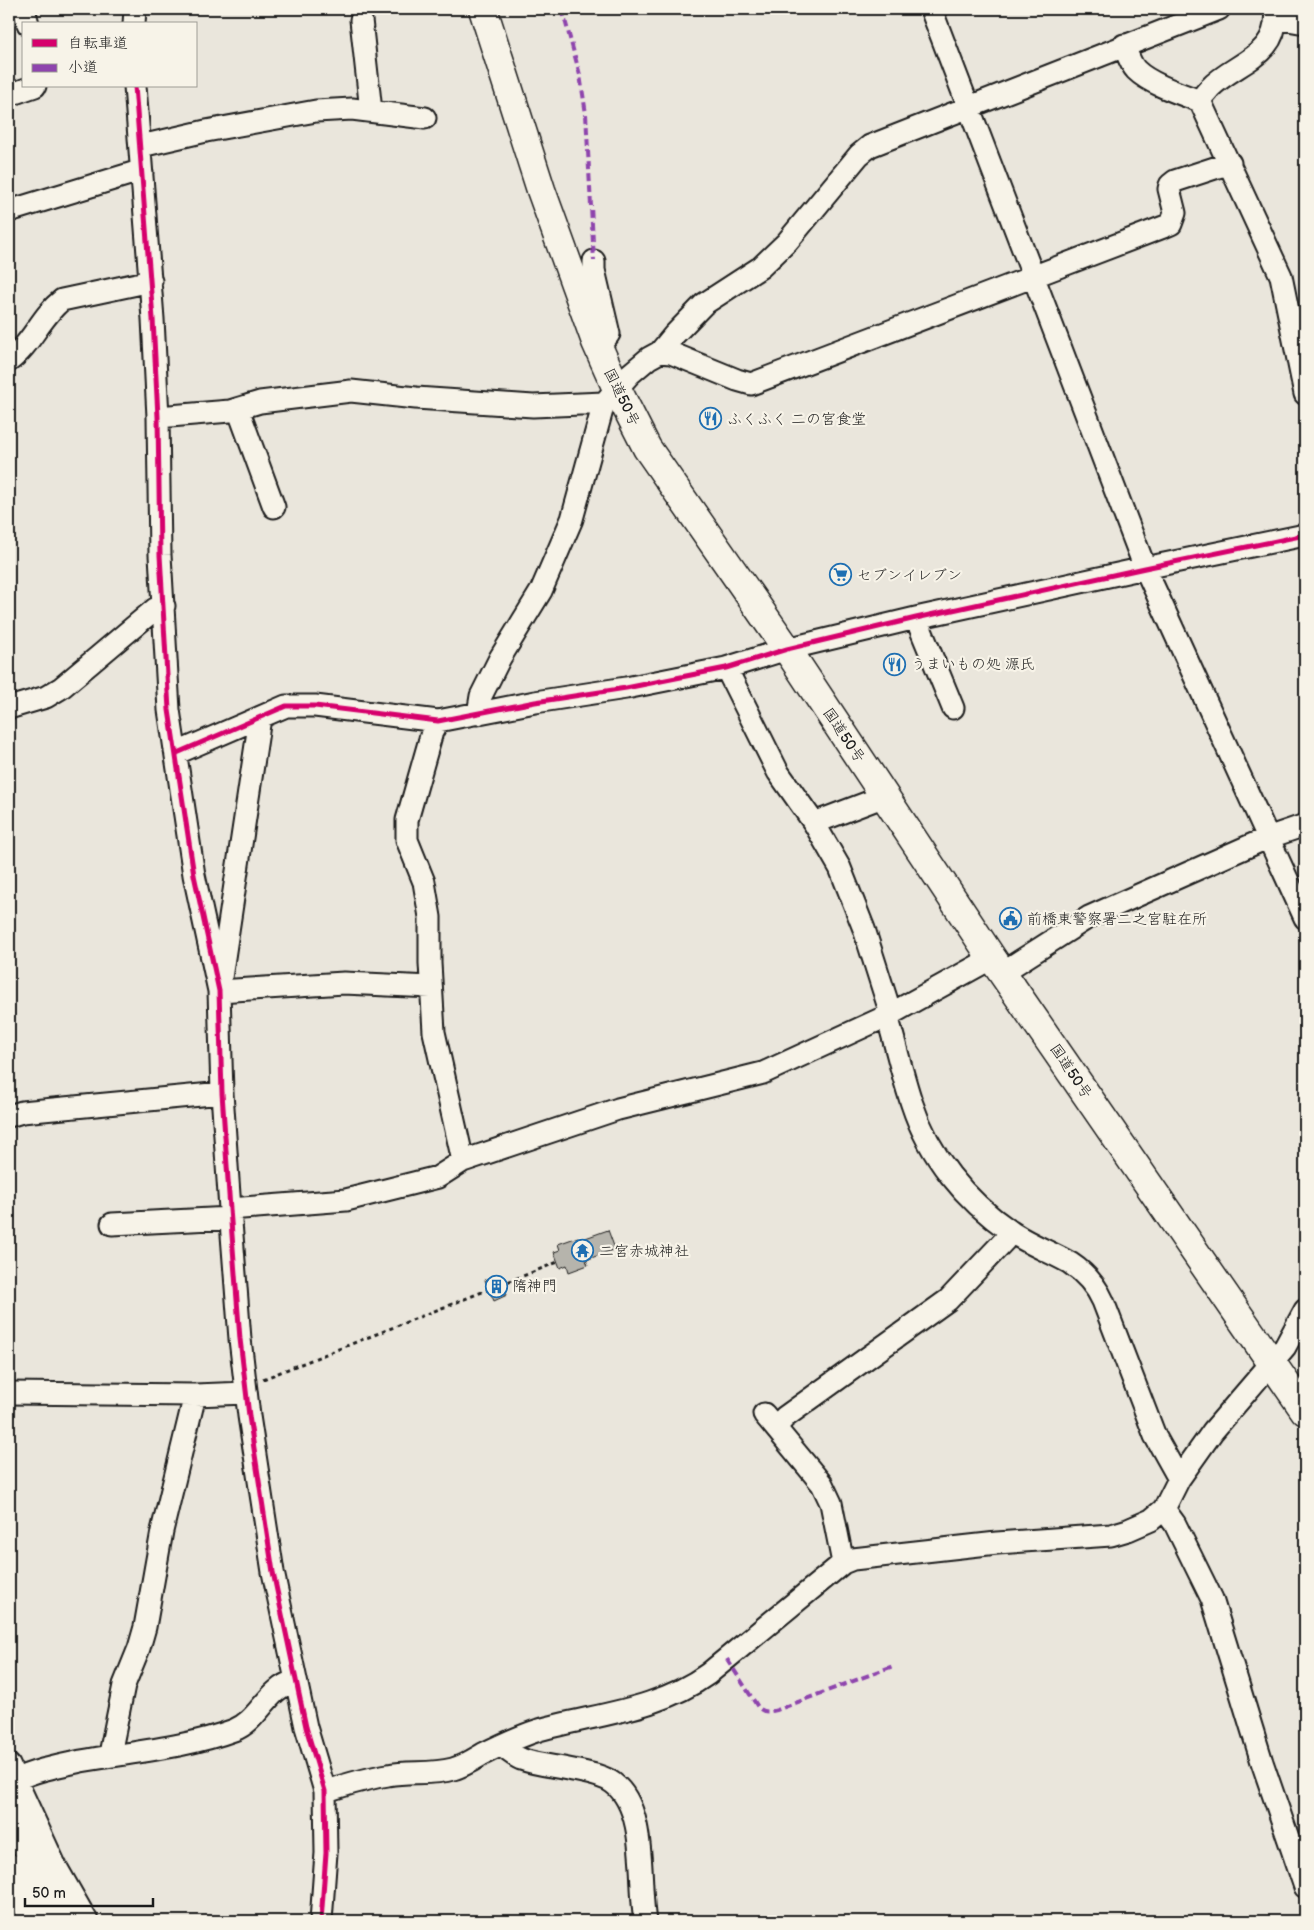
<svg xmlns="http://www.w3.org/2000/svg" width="1314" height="1930" viewBox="0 0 1314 1930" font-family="'Balsamiq Sans','Klee One',sans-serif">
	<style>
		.building { fill: #b6b4ac; stroke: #1c1c1c }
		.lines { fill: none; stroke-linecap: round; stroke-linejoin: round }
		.minor-casing { stroke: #1c1c1c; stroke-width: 25 }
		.highway-casing { stroke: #1c1c1c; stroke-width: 31 }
		.path { stroke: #1c1c1c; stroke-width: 3; stroke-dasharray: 4 4; stroke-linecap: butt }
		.minor { stroke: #f7f3e8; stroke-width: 21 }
		.highway { stroke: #f7f3e8; stroke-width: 28 }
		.quiet { stroke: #8e44ad; stroke-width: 4; stroke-dasharray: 8 4; stroke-linecap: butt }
		.cycleway-casing { stroke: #f7f3e8; stroke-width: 8 }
		.cycleway { stroke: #d6006c; stroke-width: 5 }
		.labels { text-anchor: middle; stroke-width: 4.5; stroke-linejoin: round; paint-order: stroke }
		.street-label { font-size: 15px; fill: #1c1c1c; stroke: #f7f3e8 }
		.poi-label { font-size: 15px; fill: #1c1c1c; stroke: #f7f3e8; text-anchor: start }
	</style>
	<rect width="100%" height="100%" fill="#eae6dc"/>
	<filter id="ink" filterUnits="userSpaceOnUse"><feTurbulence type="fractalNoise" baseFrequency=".02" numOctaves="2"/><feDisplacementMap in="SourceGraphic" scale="10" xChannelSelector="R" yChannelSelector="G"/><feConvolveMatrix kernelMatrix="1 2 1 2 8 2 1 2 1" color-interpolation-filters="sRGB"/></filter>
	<g filter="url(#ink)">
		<path class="building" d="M608,1230l7,19 -29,11 2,5 -19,7 -2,-7 -7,3 -6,-16 6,-2 -2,-6 20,-7 2,3z
			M499,1275l8,20 -13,6 -9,-21z"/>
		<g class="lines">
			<defs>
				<path id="minor" d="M24,9l4,15
					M931,9l214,559 160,350
					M1276,18l29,5
					M361,20l10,91
					M134,24l1,-15
					M1124,45c3,8 6,19 12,25 14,14 45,24 64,31 3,-5 6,-9 10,-13 24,-26 71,-31 65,-79
					M135,86l18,233 5,98 2,138 9,155 25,165 25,116 3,102 8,116 10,130 9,77 24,156 33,155 19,64 1,62 -5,68
					M9,95l26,-9
					M1200,101l81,175 24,118
					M141,146l65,-15 110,-20 36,-2 73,9
					M9,211l124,-38h9
					M594,261v9l15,64 -3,4 -10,4
					M660,352l14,-17 30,-31 57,-37 26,-25 72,-87 11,-9 349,-137
					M9,361c22,-16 32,-45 53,-61l89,-19
					M238,409l36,98
					M158,417l72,-6 30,-9 91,-11 65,7 117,8 71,-3
					M916,618l37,90
					M726,668l52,104 36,51 26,45 24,61 27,85
					M9,708l37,-11 15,-9 94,-79 9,-3
					M478,714l3,-18 19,-38 41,-67 31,-72 32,-116 26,-29 19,-16 11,-6 11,1 66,27 14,4 415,-158 5,-2 4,-11 -6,-24 1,-4 5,-4 55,-18
					M260,718l-41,273 125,-8 87,4
					M438,721l-6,11 -25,88v20l17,42 6,35v46l4,69 29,129
					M177,753l109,-47h29l123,15 97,-19 91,-14 100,-20 61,-19 129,-31 229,-50 160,-33
					M814,823l71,-27
					M1003,972l86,-55 178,-79 38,-13
					M887,1016c9,29 15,59 25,88 17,52 53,96 98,127 18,13 41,21 60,32 15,10 26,22 33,38l52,135 24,43
					M9,1116l13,-4 200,-19
					M230,1209l116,-9 92,-23 25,-16 155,-52 145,-36 124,-57 105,-58
					M112,1224l119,-6
					M9,1393l186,2 51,-2
					M764,1414l58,70 9,19 12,60
					M776,1427l9,-10 163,-117 56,-59 7,-9
					M1164,1509l11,15 37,75 50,163 43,125
					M502,1746c6,5 12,10 19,13 16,6 35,7 52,11 14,3 29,5 40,13 35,26 25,99 32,138
					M112,1755l-1,-6 13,-64 15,-37 6,-21 17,-96 33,-136
					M9,1765l46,100 32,56
					M15,1780c21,-10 43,-14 66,-19 50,-9 104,-13 153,-31 25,-9 33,-42 61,-49
					M325,1791c21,-6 42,-13 63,-16 21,-4 43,0 65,-6 11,-3 20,-9 30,-15 18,-9 37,-18 56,-24 58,-16 119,-20 169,-56l135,-111 10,-4 144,-16 114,-8 17,-5 23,-10 13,-11 15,-30 34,-48 72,-84 20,-37"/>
				<path id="highway" d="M483,9l58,181 55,152 21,47 30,59 140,201 205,309 313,453
					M9,1807l52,114
					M9,1868l25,53"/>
			</defs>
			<use href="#minor" class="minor-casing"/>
			<use href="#highway" class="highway-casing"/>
			<path class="path" d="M263,1379l295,-117"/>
			<use href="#minor" class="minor"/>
			<use href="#highway" class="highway"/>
			<path class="quiet" d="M562,9l18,66 6,39 8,147
				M727,1659l31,48c6,6 10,5 19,3l116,-44"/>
			<defs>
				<path id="cycleway" d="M135,86l18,233 5,98 2,138 9,155 25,165 25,116 3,102 8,116 10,130 9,77 24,156 33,155 19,64 1,62 -5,68
					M177,753l109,-47h29l123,15 97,-19 91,-14 100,-20 61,-19 129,-31 229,-50 160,-33"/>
			</defs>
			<use href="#cycleway" class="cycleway-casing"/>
			<use href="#cycleway" class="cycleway"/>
		</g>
	</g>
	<defs>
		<symbol id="restaurant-ring" viewBox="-11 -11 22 22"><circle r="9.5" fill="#f7f3e8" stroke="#1f6fb2" stroke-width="1.5"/><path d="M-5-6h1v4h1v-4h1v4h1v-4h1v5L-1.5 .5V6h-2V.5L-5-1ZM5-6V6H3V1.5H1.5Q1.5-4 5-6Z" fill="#1f6fb2"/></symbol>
		<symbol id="supermarket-ring" viewBox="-11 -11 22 22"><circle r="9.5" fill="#f7f3e8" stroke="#1f6fb2" stroke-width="1.5"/><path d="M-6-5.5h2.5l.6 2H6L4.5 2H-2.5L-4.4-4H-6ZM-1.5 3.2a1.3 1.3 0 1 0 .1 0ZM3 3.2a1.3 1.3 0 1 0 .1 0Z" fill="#1f6fb2"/></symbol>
		<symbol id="civic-ring" viewBox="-11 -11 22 22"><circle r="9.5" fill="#f7f3e8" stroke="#1f6fb2" stroke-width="1.5"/><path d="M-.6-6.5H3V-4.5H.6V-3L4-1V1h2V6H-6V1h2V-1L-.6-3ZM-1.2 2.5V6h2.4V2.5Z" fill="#1f6fb2"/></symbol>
		<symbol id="temple-ring" viewBox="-11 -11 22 22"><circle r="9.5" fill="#f7f3e8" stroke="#1f6fb2" stroke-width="1.5"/><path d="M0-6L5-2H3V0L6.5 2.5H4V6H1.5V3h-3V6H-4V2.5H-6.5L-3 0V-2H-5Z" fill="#1f6fb2"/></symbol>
		<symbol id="building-ring" viewBox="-11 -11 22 22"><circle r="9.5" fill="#f7f3e8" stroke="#1f6fb2" stroke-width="1.5"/><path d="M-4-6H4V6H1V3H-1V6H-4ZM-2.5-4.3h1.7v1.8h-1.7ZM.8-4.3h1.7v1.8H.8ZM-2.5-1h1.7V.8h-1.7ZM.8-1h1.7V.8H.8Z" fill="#1f6fb2"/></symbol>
	</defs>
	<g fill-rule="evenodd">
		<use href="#restaurant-ring" x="698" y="406" width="25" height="25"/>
		<use href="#supermarket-ring" x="828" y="562" width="25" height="25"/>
		<use href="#restaurant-ring" x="882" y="652" width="25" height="25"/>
		<use href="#civic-ring" x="998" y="906" width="25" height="25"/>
		<use href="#temple-ring" x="570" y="1238" width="25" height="25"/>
		<use href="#building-ring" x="484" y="1274" width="25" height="25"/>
	</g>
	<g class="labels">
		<g class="street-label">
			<text transform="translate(622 397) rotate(64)" y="5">国道50号</text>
			<text transform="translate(844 735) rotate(56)" y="5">国道50号</text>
			<text transform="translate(1071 1071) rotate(56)" y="5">国道50号</text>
		</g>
		<g class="poi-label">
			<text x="727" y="424">ふくふく 二の宮食堂</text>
			<text x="857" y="580">セブンイレブン</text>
			<text x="911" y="669">うまいもの処 源氏</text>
			<text x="1027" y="924">前橋東警察署二之宮駐在所</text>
			<text x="599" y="1256">二宮赤城神社</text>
			<text x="512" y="1291">隋神門</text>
		</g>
	</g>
	<rect width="1314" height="1930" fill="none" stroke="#f7f3e8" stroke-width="30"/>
	<rect x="15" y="15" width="1284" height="1900" fill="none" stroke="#1c1c1c" stroke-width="2" filter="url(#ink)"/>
	<rect x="22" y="22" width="175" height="65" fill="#f7f3e8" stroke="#9f9d96"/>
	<rect x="32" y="39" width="25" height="8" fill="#d6006c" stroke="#9f9d96"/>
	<text x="68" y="48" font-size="15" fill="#1c1c1c">自転車道</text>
	<rect x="32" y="64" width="25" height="8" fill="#8e44ad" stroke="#9f9d96"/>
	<text x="68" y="72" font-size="15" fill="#1c1c1c">小道</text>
	<path d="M25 1898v8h128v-8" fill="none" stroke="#1c1c1c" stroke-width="2.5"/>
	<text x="32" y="1898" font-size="15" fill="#1c1c1c" stroke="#f7f3e8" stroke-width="4" paint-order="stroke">50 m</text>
</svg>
